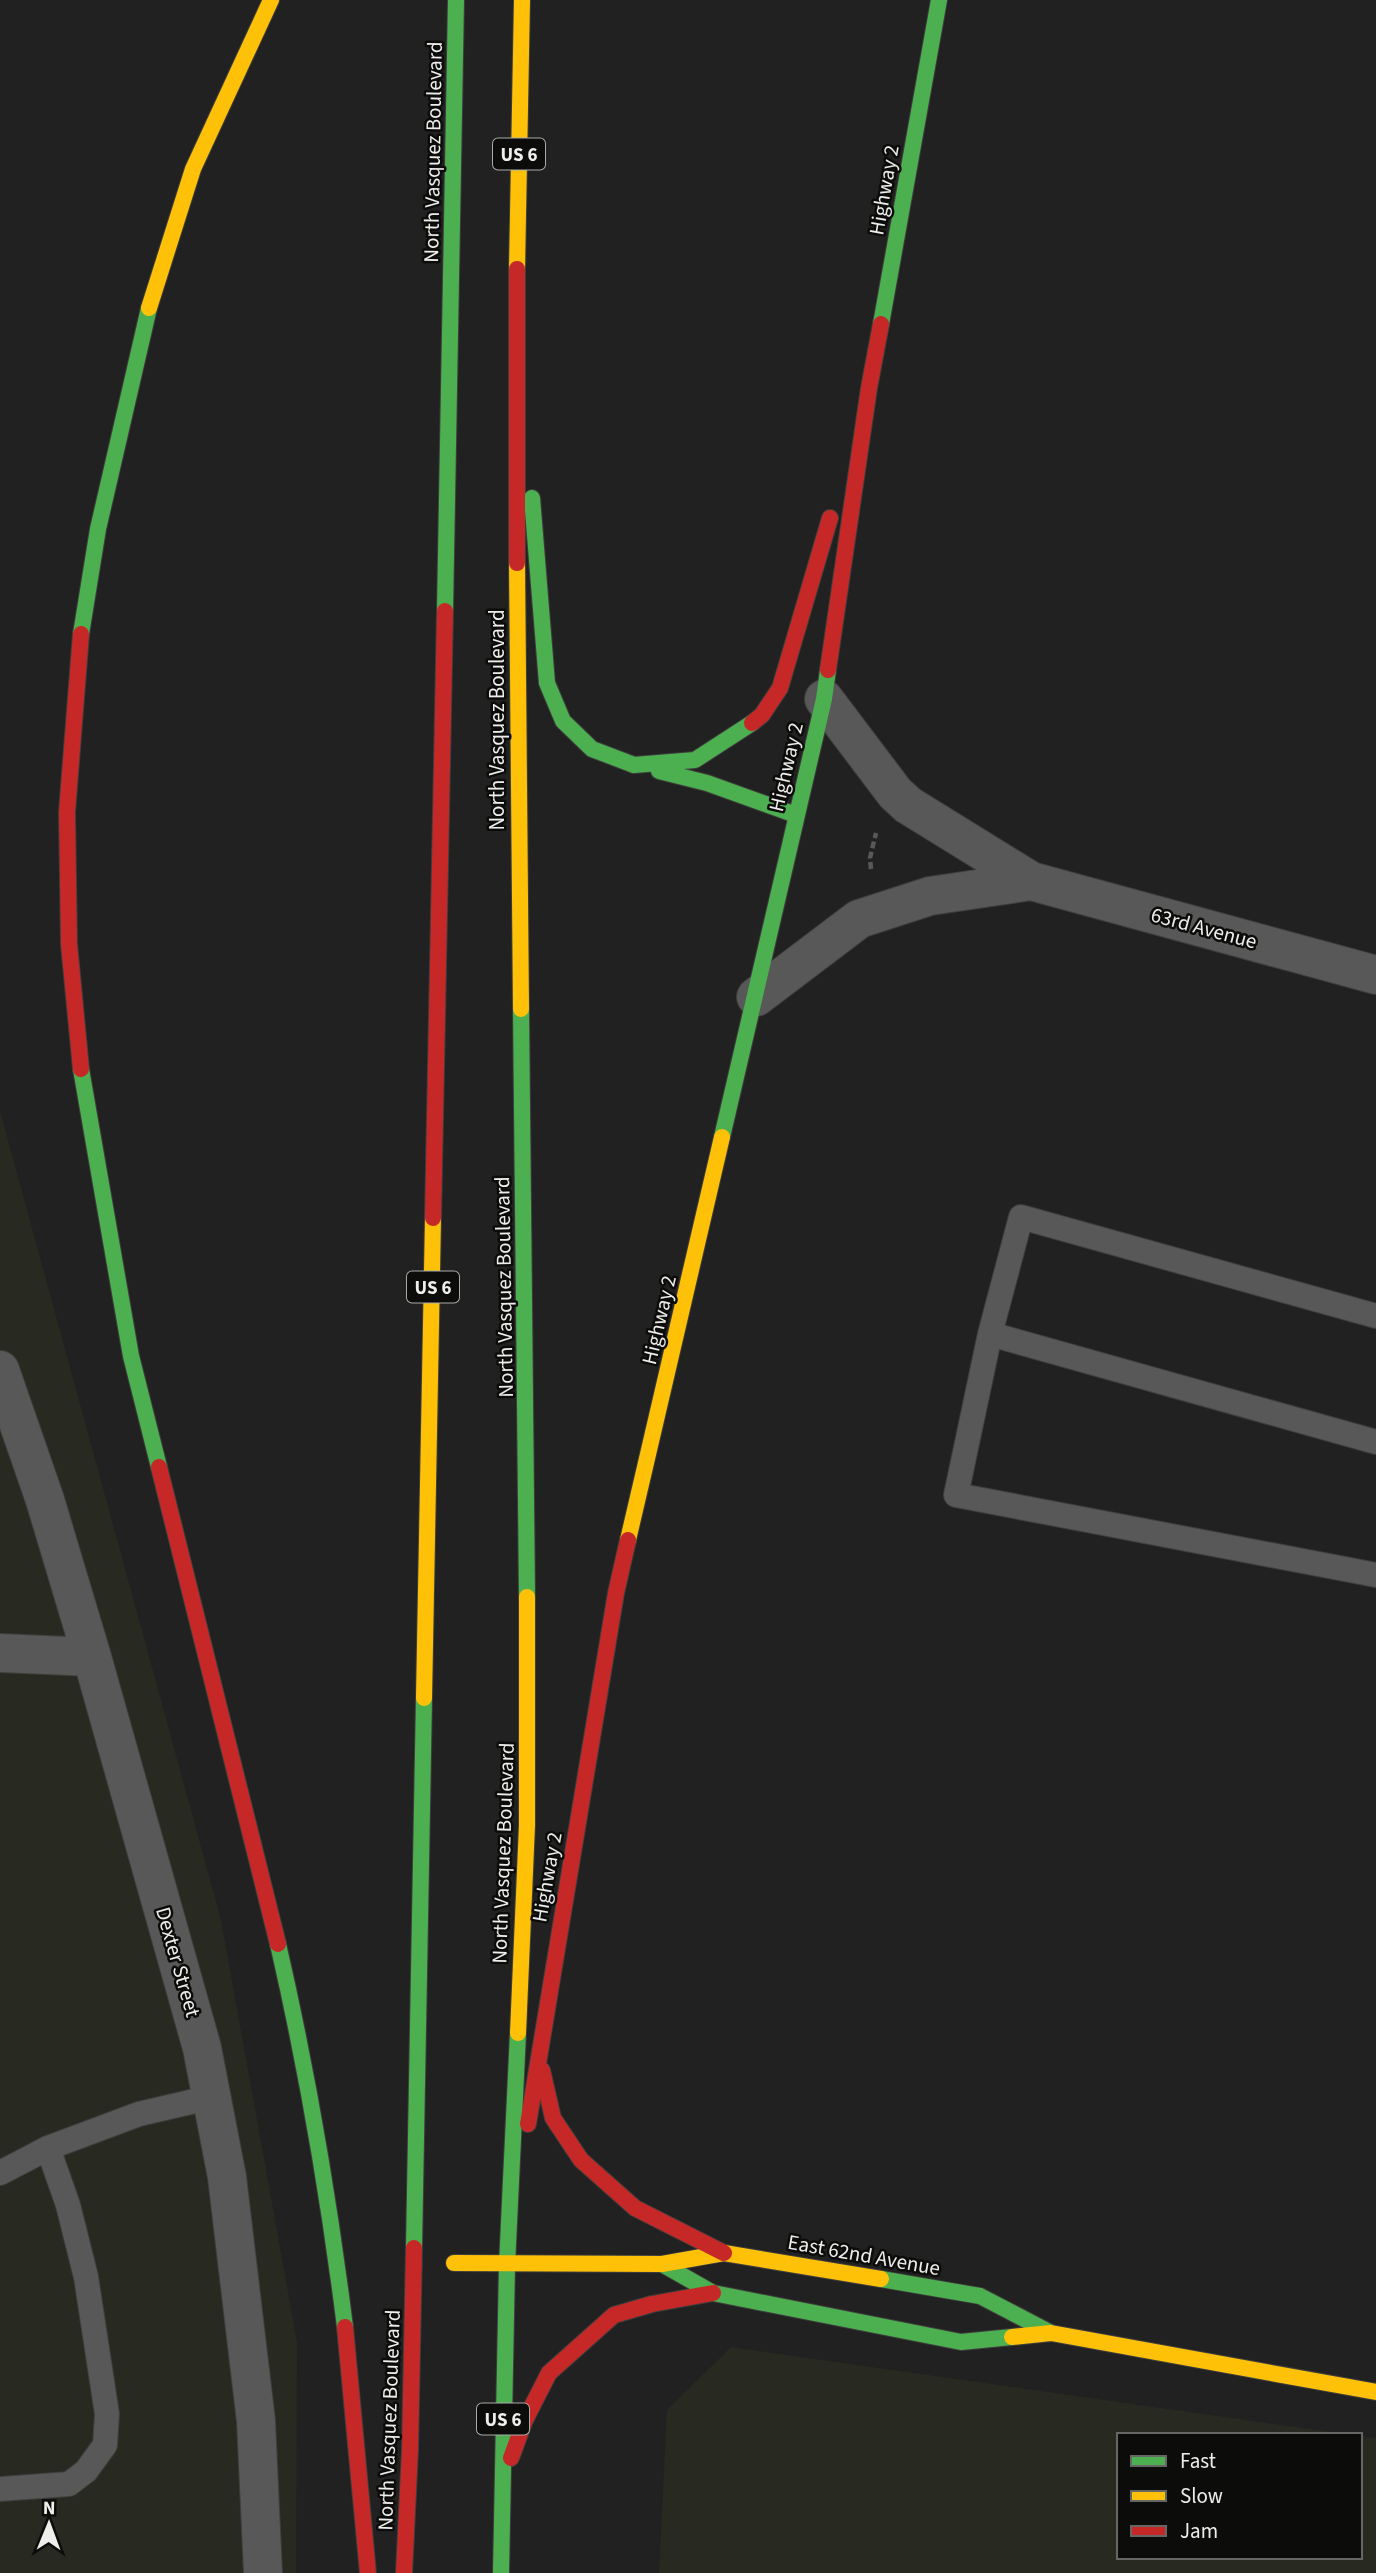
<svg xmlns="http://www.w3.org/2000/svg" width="1376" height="2573" viewBox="0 0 1376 2573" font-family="'Source Sans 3',sans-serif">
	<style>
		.built { fill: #282921 }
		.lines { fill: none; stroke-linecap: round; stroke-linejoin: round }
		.lane-casing { stroke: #3e3e3d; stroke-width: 26 }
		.street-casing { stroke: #3e3e3d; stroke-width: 40 }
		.fast-casing { stroke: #3e3e3d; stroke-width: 18 }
		.slow-casing { stroke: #3e3e3d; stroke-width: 18 }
		.jam-casing { stroke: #3e3e3d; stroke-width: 18 }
		.path { stroke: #585858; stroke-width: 4.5; stroke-dasharray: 7 3.5; stroke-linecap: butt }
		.lane { stroke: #585858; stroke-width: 24 }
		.street { stroke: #585858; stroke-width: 38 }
		.fast { stroke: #4caf50; stroke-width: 16 }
		.slow { stroke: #ffc107; stroke-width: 16 }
		.jam { stroke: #c62828; stroke-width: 16 }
		.labels { text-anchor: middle; stroke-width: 5; stroke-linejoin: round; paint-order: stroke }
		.shield { fill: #0c0c0a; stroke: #aaaaa8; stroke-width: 2 }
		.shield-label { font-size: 19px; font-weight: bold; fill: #eeeeec }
		.street-label { font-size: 21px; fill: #eeeeec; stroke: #0c0c0a }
	</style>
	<rect width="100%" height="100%" fill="#212121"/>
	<path class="built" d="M0,1111l221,809 76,422 -1,231h-296z
		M731,2347l621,88h-233v122h241v-121l16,2v135h-717l8,-163z"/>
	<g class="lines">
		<defs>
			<path id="lane" d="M1376,1316l-355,-99 -31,117 -34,161 420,80
				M990,1334l386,108
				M0,2173l48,-25 91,-34 73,-17
				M0,2489l69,-5 17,-13 19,-26 2,-31 -21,-137 -18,-72 -20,-57"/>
			<path id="street" d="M824,699l71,94 13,12 123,76 345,94
				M756,997l103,-78 71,-23 101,-15
				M0,1370l45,130 47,157 110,391 25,129 29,244 7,152
				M0,1653l92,4"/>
			<path id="fast" d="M881,324l58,-324
				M532,498l15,185 16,38 29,28 42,16 61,-5 57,-37
				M445,611l11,-611
				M81,634l17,-105 51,-221
				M659,771l48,12 89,32
				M521,1009l6,588
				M81,1069l50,287 28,111
				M722,1137l102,-438 4,-29
				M278,1944c29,126 51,255 67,383
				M414,2248l10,-550
				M662,2264l51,29 248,49 51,-5
				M881,2279l99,17 71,37
				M501,2573l6,-308 11,-232"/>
			<path id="slow" d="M517,269l5,-269
				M149,308l44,-139 78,-169
				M517,563l4,446
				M628,1540l94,-403
				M424,1698l9,-480
				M518,2033l9,-208v-228
				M454,2263l208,1 62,-11 157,26
				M1012,2337l39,-4 325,59"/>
			<path id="jam" d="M517,563v-294
				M828,670l41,-282 12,-64
				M752,723l10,-8 18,-27 50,-170
				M81,1069l-12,-125 -2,-132 14,-178
				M433,1218l12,-607
				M159,1467l119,477
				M542,2070l11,48 28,42 54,48 89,45
				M528,2124l88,-531 12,-53
				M345,2327l23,246
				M511,2458l14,-38 24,-47 65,-58 38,-11 61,-11
				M404,2573l6,-123 4,-202"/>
		</defs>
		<use href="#lane" class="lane-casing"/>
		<use href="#street" class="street-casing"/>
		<use href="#fast" class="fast-casing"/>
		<use href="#slow" class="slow-casing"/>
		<use href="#jam" class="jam-casing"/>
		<path class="path" d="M871,869l-1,-11 6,-25"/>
		<use href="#lane" class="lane"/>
		<use href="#street" class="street"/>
		<use href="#fast" class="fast"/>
		<use href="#slow" class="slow"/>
		<use href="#jam" class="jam"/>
	</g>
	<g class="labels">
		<g class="shield">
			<rect x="493" y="138.5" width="52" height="31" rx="5"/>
			<rect x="407" y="1271.5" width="52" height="31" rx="5"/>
			<rect x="477" y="2403.5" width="52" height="31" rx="5"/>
		</g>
		<g class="shield-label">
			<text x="519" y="161">US 6</text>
			<text x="433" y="1294">US 6</text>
			<text x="503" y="2426">US 6</text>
		</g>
		<g class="street-label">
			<text transform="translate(433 152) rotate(-89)" y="7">North Vasquez Boulevard</text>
			<text transform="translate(884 190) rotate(-80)" y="7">Highway 2</text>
			<text transform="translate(497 720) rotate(-90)" y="7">North Vasquez Boulevard</text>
			<text transform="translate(786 767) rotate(-77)" y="7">Highway 2</text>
			<text transform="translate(1204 928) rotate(15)" y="7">63rd Avenue</text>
			<text transform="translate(504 1287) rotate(-91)" y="7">North Vasquez Boulevard</text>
			<text transform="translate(659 1320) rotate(-77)" y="7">Highway 2</text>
			<text transform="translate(503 1853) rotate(-88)" y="7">North Vasquez Boulevard</text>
			<text transform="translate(547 1877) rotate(-80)" y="7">Highway 2</text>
			<text transform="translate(178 1962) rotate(74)" y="7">Dexter Street</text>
			<text transform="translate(864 2255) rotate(10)" y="7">East 62nd Avenue</text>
			<text transform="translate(389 2420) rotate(-88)" y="7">North Vasquez Boulevard</text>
		</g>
	</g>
	<rect x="1117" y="2433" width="245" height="126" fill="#0c0c0a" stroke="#666664" stroke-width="2"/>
	<rect x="1131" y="2456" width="35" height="10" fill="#4caf50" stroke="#666664" stroke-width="2"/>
	<text x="1180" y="2468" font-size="21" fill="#eeeeec">Fast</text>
	<rect x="1131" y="2491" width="35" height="10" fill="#ffc107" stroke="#666664" stroke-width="2"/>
	<text x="1180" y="2503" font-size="21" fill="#eeeeec">Slow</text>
	<rect x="1131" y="2526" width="35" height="10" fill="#c62828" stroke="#666664" stroke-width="2"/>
	<text x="1180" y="2538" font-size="21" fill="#eeeeec">Jam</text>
	<g transform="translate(49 2524) rotate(1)" stroke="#0c0c0a" stroke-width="5" paint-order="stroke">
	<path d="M0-5L12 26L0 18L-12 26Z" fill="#eeeeec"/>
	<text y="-10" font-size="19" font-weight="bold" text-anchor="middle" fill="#eeeeec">N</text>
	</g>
</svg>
